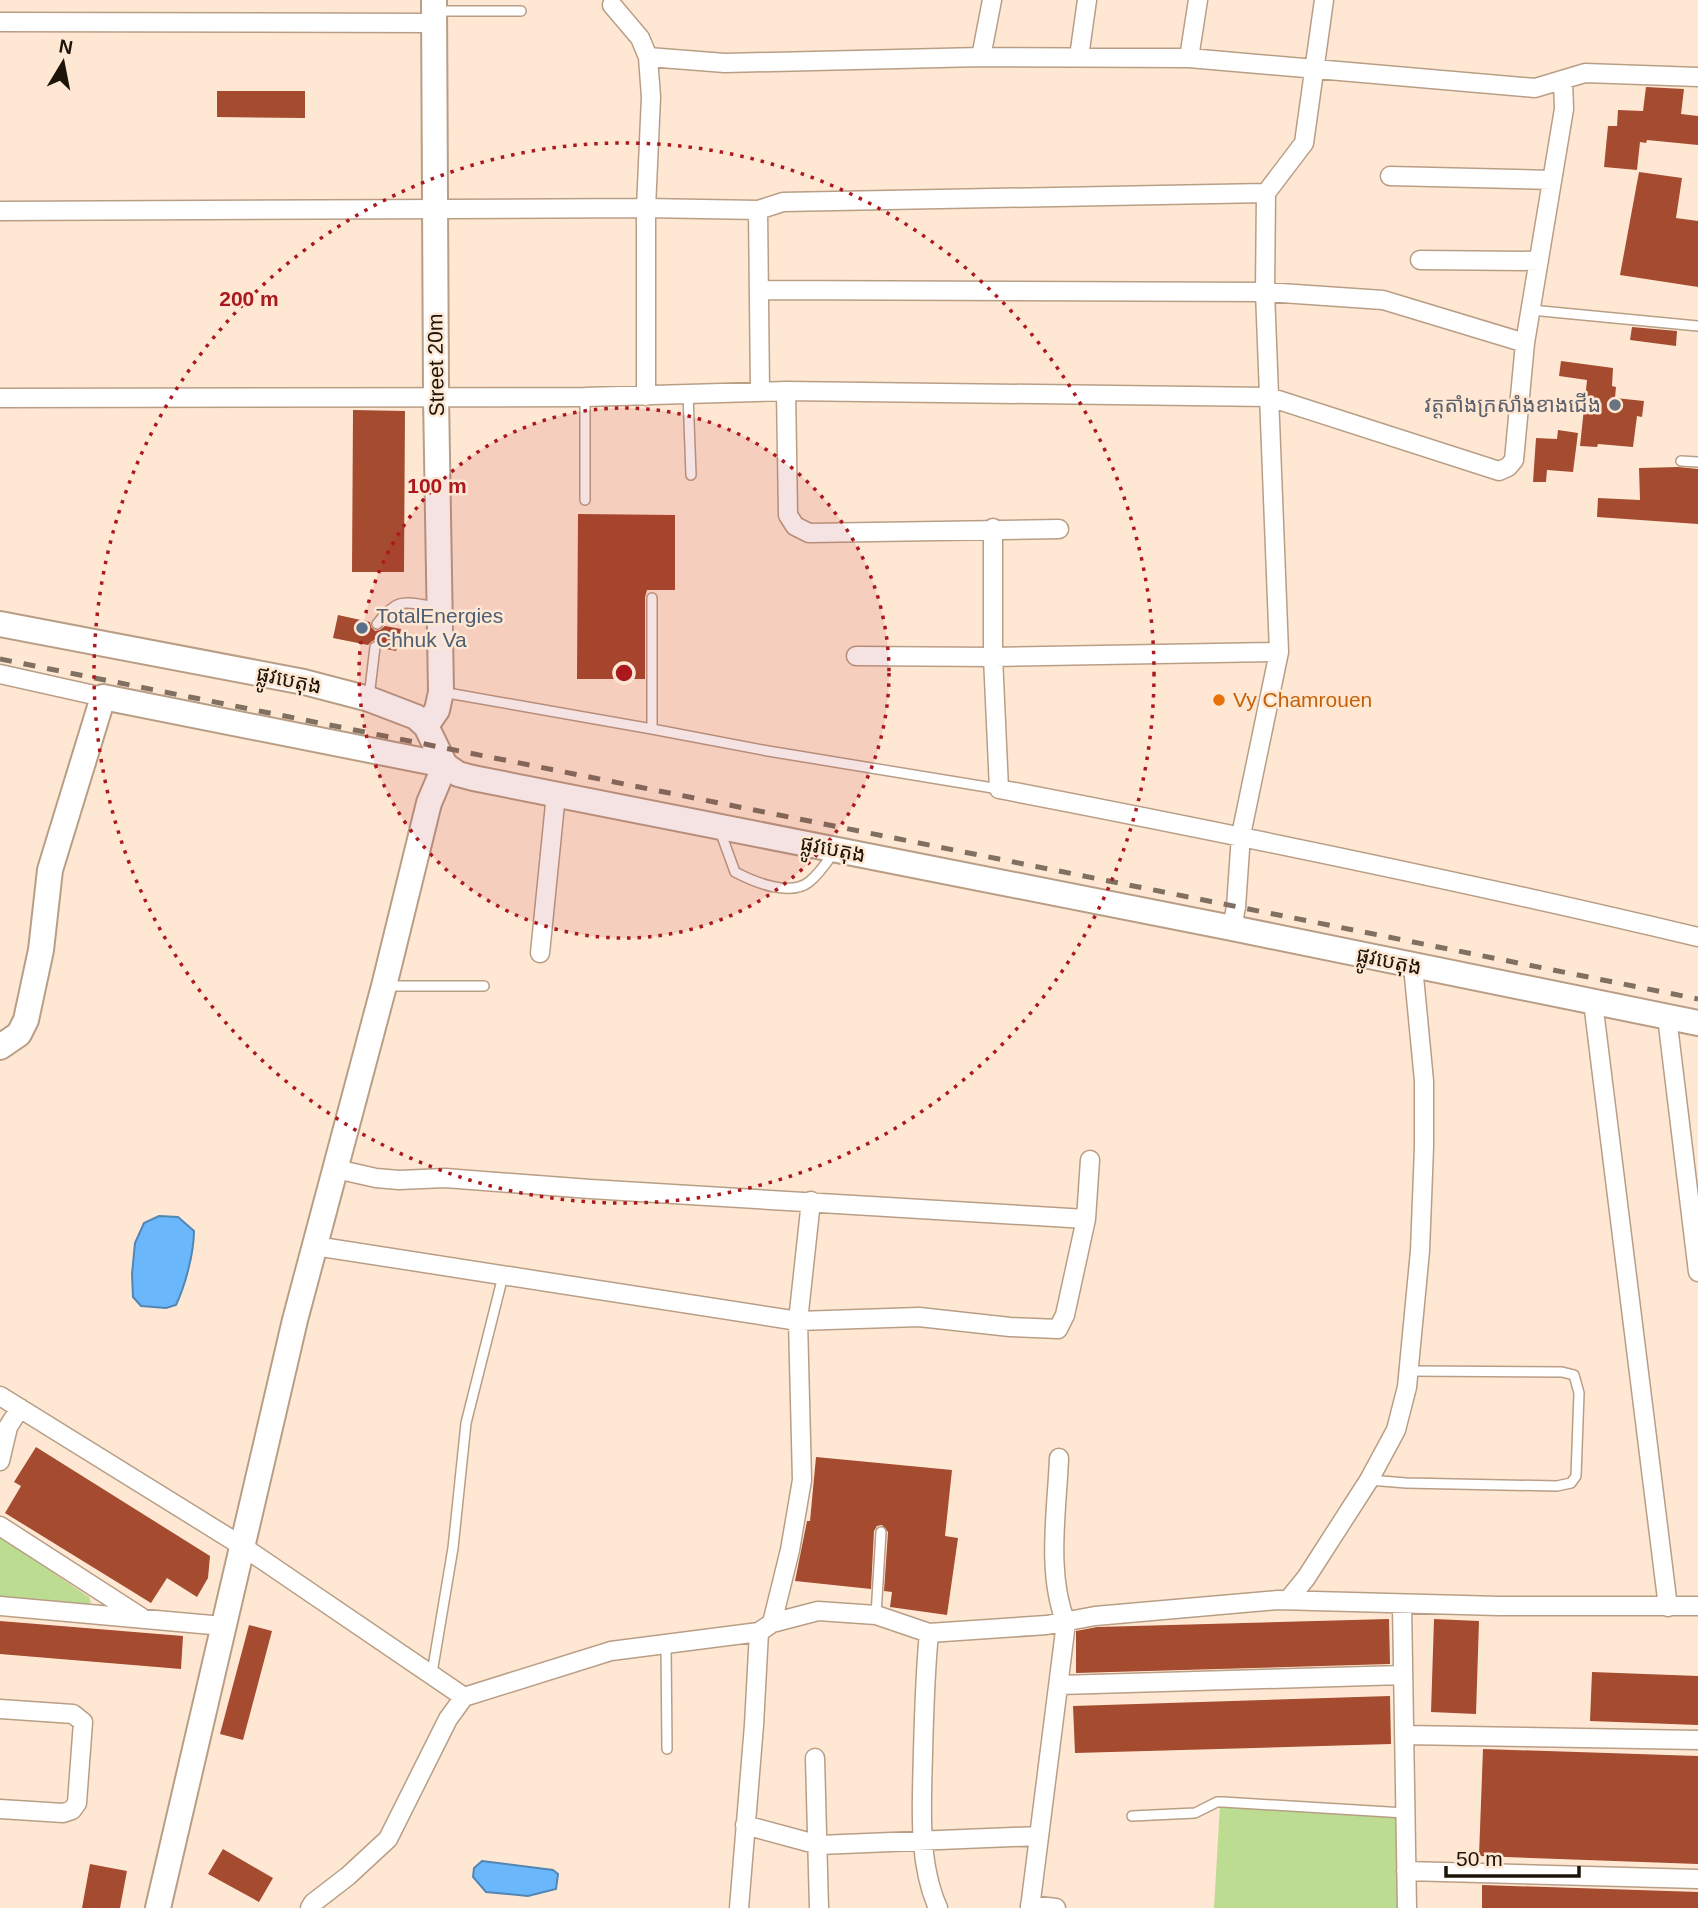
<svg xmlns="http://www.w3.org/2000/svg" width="1698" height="1908" viewBox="0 0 1698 1908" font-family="Helvetica,'Noto Sans Khmer',sans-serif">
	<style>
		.green { fill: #bbdc91 }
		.water { fill: #6ab7fc; stroke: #5386b3; stroke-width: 2 }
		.building { fill: #a54b30 }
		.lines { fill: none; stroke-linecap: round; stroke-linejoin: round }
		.lane-casing { stroke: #b99e86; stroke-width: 12 }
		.street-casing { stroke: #b99e86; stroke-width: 21 }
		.secondary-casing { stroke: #b99e86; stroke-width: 28 }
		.lane { stroke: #fff; stroke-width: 9 }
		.street { stroke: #fff; stroke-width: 18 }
		.secondary { stroke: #fff; stroke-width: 24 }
		.rail { stroke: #7f7061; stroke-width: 5; stroke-dasharray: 12 12; stroke-linecap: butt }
		.ring { fill: none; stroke: #ab181d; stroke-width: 3.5; stroke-dasharray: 3.5 7 }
		.worship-dot { fill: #6b7280; stroke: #ffe8d3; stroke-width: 2.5 }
		.service-dot { fill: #5c6f8a; stroke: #ffe8d3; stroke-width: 2.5 }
		.food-dot { fill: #e8710a; stroke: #ffe8d3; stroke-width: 2.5 }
		.labels { text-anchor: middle; stroke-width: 5; stroke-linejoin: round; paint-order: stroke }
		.street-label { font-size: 21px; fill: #1c1309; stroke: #ffe8d3 }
		.worship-label { font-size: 21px; fill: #5b616d; stroke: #ffe8d3; text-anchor: end }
		.service-label { font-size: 21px; fill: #4e5e75; stroke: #ffe8d3; text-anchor: start }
		.food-label { font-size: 21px; fill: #c56008; stroke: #ffe8d3; text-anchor: start }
		.centre { fill: #ab181d; stroke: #ffe8d3; stroke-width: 3.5 }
		.ring-label { font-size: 21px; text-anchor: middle; font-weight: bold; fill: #ab181d; stroke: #ffe8d3; stroke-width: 5; stroke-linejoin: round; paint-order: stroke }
	</style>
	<rect width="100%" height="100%" fill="#ffe8d3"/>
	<path class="green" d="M0,1537l89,60 2,5 -3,4 -88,-8z
		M1220,1805l183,11 -5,92h-184z"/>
	<path class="water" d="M159,1216l19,1 16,14c0,22 -9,55 -18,74l-10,3 -25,-2 -8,-9 -1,-23 3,-31 9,-20z
		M482,1861l71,9 5,4 -2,15 -28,7 -42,-4 -13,-15 1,-9z"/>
	<path class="building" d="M1646,87l38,2 -3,25 17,2v29l-51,-5 -1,3 -6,-1 -3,28 -33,-3 4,-41h9l1,-16 25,1z
		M217,91h88v27l-88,-1z
		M1639,172l43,6 -6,40 22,3v66l-78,-12z
		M1632,327l45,4 -1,15 -46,-6z
		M1561,361l52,7 -1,18 4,1 -1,11 29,3 -2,16 -5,-1 -4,31 -35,-3 -1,3 -17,-1 7,-66 -28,-4z
		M353,410l52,1 -1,161h-52z
		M1558,430l20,3 -5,39 -26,-2 -1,12h-13l3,-44 21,1z
		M1678,467l20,2v55l-101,-7 1,-19 42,2 -1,-32z
		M578,514l97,1v75h-28l-2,7v82h-68z
		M338,615l32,7 1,5 4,4 5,-1 5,-4 16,3 -5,22 -14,-3 -1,-4 -5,-4 -4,1 -4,4 -35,-7z
		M36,1447l174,109 -2,22 -11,19 -30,-19 -16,25 -146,-90 16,-27 -7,-4z
		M816,1457l136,13 -7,66 13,2 -11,77 -57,-8 2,-15 -8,-1 4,-59 -6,-7 -5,1 -3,5 -3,58 -76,-8 12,-60h3z
		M1389,1619l1,45 -314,9v-42l21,-4z
		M1434,1619l45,2 -3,93 -45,-2z
		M0,1621l183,15 -2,33 -181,-15z
		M249,1625l23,6 -29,109 -23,-6z
		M1592,1672l106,4v49l-108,-4z
		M1390,1696l1,48 -316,9 -2,-47z
		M1483,1749l215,7v108l-219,-8z
		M223,1849l50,29 -14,24 -51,-28z
		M90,1864l37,7 -7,37h-38z
		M1482,1885l216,7v16h-216z"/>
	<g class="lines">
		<defs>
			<path id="lane" d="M436,11h85
				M1531,310l167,16
				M688,394l3,81
				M585,397v103
				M1681,461l17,1
				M377,624c22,-29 28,-21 61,-17
				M442,692l210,37v-131
				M369,697l6,-50
				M652,729l116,22 231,38
				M719,828l16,44c19,10 55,25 74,10 10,-8 18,-20 25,-30
				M386,986h98
				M1369,1480l37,3 151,3 14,-3 5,-7 3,-83 -5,-18 -12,-3 -153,-1
				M876,1615l5,-83
				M666,1645l1,104
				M432,1673l21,-125 13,-125 37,-147
				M1132,1816l63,-3 22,-11h6l182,11"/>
			<path id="street" d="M612,5l28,33 8,19 3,40 -5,111v188
				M0,22l433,1
				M648,57l77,6 256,-6 208,1 346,30 50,-15 113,4
				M981,57l11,-57
				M1079,57l8,-57
				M1189,58l9,-58
				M1390,176l162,4
				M758,210l2,181
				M0,211l646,-3 112,2 25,-8 483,-9
				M1420,260l119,1
				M1525,343l39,-234 -1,-29
				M786,391l2,124 7,11 14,7 250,-4
				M0,398l585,-1 201,-6 483,6 230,74 9,-4 6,-7 11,-117 -142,-43 -118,-8 -506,-2
				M993,528v129l6,132c234,45 467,93 699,148
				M856,656l137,1 286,-5
				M0,674l103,23
				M1232,928l4,-21 5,-72 38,-183 -14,-360 1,-99 38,-50 20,-143
				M540,953l16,-159
				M1593,1002l75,605
				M1667,1017l31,255
				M336,1169l40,9 23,2 46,-2 145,11 496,30
				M315,1246l483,75 121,-4 91,10 48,2 7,-14 21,-96 4,-59
				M0,1396l242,150 222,151
				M0,1461l8,-34 12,-19
				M0,1526l141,91
				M1288,1600l18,-22 63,-98 27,-50 11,-43 13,-136 4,-104v-66l-11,-115
				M1402,1604l5,304
				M0,1606l223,20
				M772,1623l18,-73 12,-70 -4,-159 13,-120
				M929,1633c-4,40 -5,80 -6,119 -1,51 -6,109 15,156
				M1060,1685l343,-10
				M0,1709l73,5 10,8 -6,81 -5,7 -9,3 -63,-4
				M1404,1735l294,5
				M815,1758l4,150
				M745,1825l74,20 220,-9
				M1406,1871l292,8
				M1030,1905l26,3
				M310,1908l3,-5 35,-27 40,-37 60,-120 16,-22 147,-46 148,-19 13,-9 46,-12 58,4 53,18 118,-8 48,-9 183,-16 221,6h199
				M739,1908l15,-183 5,-93
				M1030,1908l36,-285c-20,-50 -9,-112 -7,-165"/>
			<path id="secondary" d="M0,624l304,58 65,17 47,18 10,9 19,39 13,9 15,4 759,150 466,95
				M426,726l11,-16 4,-18 -5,-296 -2,-396
				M0,1047l19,-13 7,-14 15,-70 9,-80 53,-173 342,68 -16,38 -45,183 -89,334 -137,588"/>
		</defs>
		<use href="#lane" class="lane-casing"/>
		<use href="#street" class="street-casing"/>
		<use href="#secondary" class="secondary-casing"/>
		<use href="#lane" class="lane"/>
		<use href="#street" class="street"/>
		<use href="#secondary" class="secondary"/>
		<path class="rail" d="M0,659l1698,340"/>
	</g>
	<circle cx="624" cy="673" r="265" fill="#ab181d" fill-opacity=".12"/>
	<g class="ring">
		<circle cx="624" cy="673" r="265"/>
		<circle cx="624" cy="673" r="530"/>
	</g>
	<circle class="worship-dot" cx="1615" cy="405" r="7"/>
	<circle class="service-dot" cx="362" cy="628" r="7"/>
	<circle class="food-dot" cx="1219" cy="700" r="7"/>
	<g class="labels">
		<g class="street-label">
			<text transform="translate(436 365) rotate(-91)" y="7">Street 20m</text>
			<text transform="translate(289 680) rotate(12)" y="7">ផ្លូវបេតុង</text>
			<text transform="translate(833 849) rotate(11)" y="7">ផ្លូវបេតុង</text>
			<text transform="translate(1389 961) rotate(12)" y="7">ផ្លូវបេតុង</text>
		</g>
		<g class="worship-label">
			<text x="1601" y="412">វត្តតាំងក្រសាំងខាងជើង</text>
		</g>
		<g class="service-label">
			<text x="376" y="623">TotalEnergies<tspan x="376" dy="24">Chhuk Va</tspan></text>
		</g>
		<g class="food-label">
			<text x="1233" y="707">Vy Chamrouen</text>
		</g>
	</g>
	<circle cx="624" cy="673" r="10" class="centre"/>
	<g class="ring-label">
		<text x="249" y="306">200 m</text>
		<text x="437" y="493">100 m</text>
	</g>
	<g transform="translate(63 63) rotate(10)" stroke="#ffe8d3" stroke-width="5" paint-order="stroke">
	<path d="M0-5L12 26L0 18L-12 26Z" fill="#1c1309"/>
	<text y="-10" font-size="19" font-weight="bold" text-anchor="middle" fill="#1c1309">N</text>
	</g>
	<path d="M1446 1866v10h133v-10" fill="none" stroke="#1c1309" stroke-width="3.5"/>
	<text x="1456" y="1866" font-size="21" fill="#1c1309" stroke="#ffe8d3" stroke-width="5" paint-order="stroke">50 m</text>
</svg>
